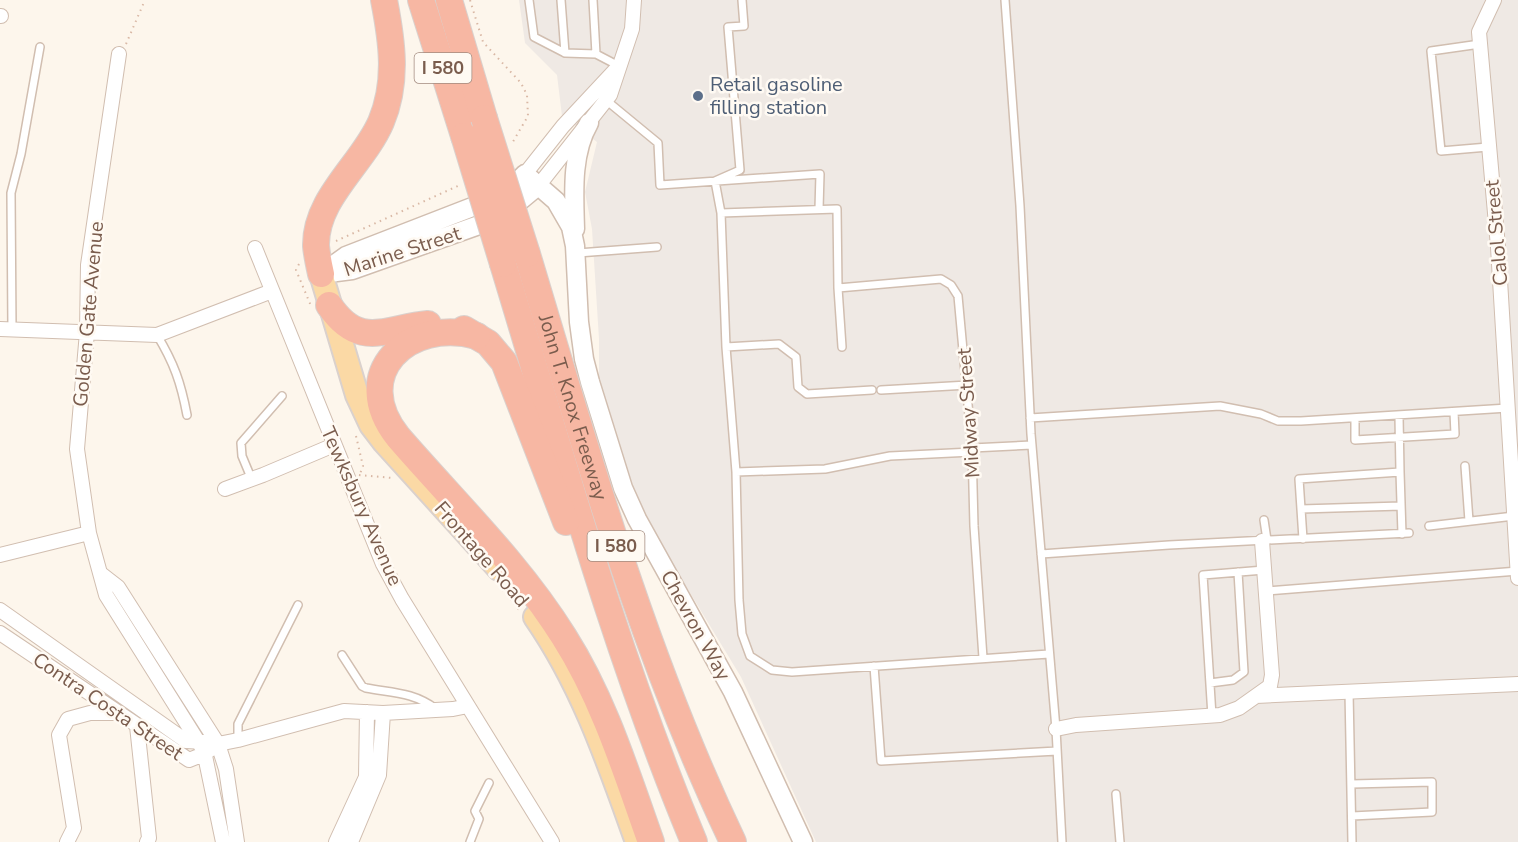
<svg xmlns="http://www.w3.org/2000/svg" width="1518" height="842" viewBox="0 0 1518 842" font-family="'Nunito Sans',sans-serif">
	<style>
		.industrial { fill: #efe9e4 }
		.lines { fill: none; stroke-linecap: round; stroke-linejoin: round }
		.service-casing { stroke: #d1beb0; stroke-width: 10 }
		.minor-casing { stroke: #d1beb0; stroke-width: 16 }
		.tertiary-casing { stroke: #d1beb0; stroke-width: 21 }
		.primary-casing { stroke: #dad1cd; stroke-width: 26 }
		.motorway-casing { stroke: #dad1cd; stroke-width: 28 }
		.path { stroke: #d9b8a5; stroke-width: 2; stroke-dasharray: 1.5 4.5; stroke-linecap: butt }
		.service { stroke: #fff; stroke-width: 7 }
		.minor { stroke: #fff; stroke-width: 14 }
		.tertiary { stroke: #fff; stroke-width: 18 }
		.primary { stroke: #fbd9a5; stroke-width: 22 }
		.motorway { stroke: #f7b7a3; stroke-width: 26 }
		.motorway-bridge-casing { stroke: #dad1cd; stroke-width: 28; stroke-linecap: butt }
		.motorway-bridge { stroke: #f7b7a3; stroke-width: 26 }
		.service-dot { fill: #5c6f8a; stroke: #fffaf3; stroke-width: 2 }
		.labels { text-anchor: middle; stroke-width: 5; stroke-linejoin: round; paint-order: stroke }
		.shield { fill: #fffaf3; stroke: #a28b7f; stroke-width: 1.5 }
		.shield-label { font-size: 18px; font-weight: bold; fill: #7a5c4d }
		.service-label { font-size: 20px; fill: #4e5e75; stroke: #fffaf3; text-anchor: start }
		.street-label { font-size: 20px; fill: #7a5c4d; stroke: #fffaf3 }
	</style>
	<rect width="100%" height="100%" fill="#fdf6ec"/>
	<path class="industrial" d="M519,0h999v842h-702l-75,-165 -100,-165 -42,-128v-45l-7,-110 -7,-37 12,-50 -35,-26 -5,-41 -32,-32z"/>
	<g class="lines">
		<defs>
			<path id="service" d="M529,0l5,37 31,16 31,1 23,12
				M561,0l4,53
				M593,0l3,54
				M742,0l2,26 -16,1 12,143 -25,11 6,32 5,134 10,125 3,128 3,34 8,22 22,14 20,2 257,-18
				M1005,0l15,206 11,228 25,295 6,113
				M1480,44l-49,7 10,100 47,-4
				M607,101l51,42 2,42 160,-11 -1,35
				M721,213l116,-4 1,79 4,59
				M578,253l79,-6
				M838,288l103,-9 10,6 7,11 14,152 2,78 9,132
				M12,329l-1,-136 10,-39 19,-107
				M157,335c17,28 24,48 30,80
				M726,347l53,-3 17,13 2,30 9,7 65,-4
				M881,390l87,-5
				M1399,416l1,56
				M1030,418l190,-12 41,8 17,7h23l207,-13
				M1355,418v22l100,-6 -1,-22
				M972,448l60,-3
				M1465,466l4,55
				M736,472l89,-3 65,-13 82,-4
				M252,480l-10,-24 -1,-13 41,-47
				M1301,509l100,-3
				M1264,520l3,20
				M1429,526l85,-10
				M1303,539l-4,-60 101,-7 2,62
				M1041,554l128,-9 240,-12
				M1266,591l252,-20
				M342,655l20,31 4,2c27,5 47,4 70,21
				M874,666l7,95 176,-10
				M1210,683l23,-3 11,-8 -6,-100
				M1349,692l3,150
				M1212,716l-9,-141 61,-5
				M238,740v-16l60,-119
				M1352,784l80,-2v30l-80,4
				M1116,794l4,48
				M470,842l9,-23 -4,-8 14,-28"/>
			<path id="minor" d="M1494,0l-15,32 19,215 20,331
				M0,16h1
				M119,54l-31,211 -1,67 -10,117 12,84 17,62 98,156 19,91
				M525,174l38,-48 56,-60
				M539,185l71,-90 22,-66 2,-29
				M255,248l128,316 19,35 150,243
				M0,329l157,6 115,-44
				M225,489l38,-14 71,-30
				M0,555l89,-22
				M100,573l18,14 100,157 8,25 11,73
				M0,610l186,131 18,1
				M0,633l189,127 15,-6 14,-10 20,-4 106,-29 39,2 70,-4 15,-3
				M1256,696l262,-12
				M137,726l12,112 -2,4
				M1056,729l20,-4 144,-10 19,-7 31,-22 2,-11 -10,-134
				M67,842l7,-14 -15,-93 9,-16 22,-6h28
				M336,842l30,-65 1,-65
				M351,842l28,-67 4,-62"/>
			<path id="tertiary" d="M575,229c-1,-35 -4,-75 14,-106
				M321,274l25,-18 147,-57 19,-12 13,-13 31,27 15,26 4,19 4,76 5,37 6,23 33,106 14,31 96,173 70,150
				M321,274l31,-4 127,-45 31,-16 29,-24"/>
			<path id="primary" d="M321,274l36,121 14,30 13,17 115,127
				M535,617c48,69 74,147 102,225"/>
			<g id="motorway">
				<path d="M421,0l43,136"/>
				<path d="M449,0l35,118"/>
				<path id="s1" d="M527,254c60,199 116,400 206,588"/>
				<path d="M503,264c59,194 113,391 191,578"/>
				<path d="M321,274c-2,-9 -4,-18 -5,-28 -1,-48 47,-82 65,-124 17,-40 11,-81 3,-122"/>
				<path d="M329,305c30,45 56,23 99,19"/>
				<path d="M464,329l24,14 16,19 62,160"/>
				<path d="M477,336c-69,-19 -129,38 -79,101 57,66 120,126 166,200 40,63 62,135 87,205"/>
			</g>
		</defs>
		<use href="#service" class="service-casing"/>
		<use href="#minor" class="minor-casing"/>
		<use href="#tertiary" class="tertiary-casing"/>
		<use href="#primary" class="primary-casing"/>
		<use href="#motorway" class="motorway-casing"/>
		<path class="path" d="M470,0l13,42 38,41 6,12 1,21 -17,29
			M126,44l19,-44
			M336,241l124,-56
			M299,264l-3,6 15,36
			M356,436l7,30 -3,8
			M359,475l34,3
			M499,585l21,26"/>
		<use href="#service" class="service"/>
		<use href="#minor" class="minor"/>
		<use href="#tertiary" class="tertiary"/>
		<use href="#primary" class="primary"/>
		<use href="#motorway" class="motorway"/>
		<defs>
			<path id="motorway-bridge" d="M484,118l43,136
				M464,136l39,128"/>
		</defs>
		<use href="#motorway-bridge" class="motorway-bridge-casing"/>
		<use href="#motorway-bridge" class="motorway-bridge"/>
	</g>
	<circle class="service-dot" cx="698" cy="96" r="6"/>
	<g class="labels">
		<g class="shield">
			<rect x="414.5" y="53" width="57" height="30" rx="4.5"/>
			<rect x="587.5" y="531" width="57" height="30" rx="4.5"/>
		</g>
		<g class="shield-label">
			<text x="443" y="74">I 580</text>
			<text x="616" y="552">I 580</text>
		</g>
		<g class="service-label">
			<text x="710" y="91">Retail gasoline<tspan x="710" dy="23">filling station</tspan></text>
		</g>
		<g class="street-label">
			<text transform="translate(1496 233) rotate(-95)" y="7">Calol Street</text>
			<text transform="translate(402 251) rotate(-18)" y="7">Marine Street</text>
			<text transform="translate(88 314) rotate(-85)" y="7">Golden Gate Avenue</text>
			<text dy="7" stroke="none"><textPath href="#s1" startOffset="160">John T. Knox Freeway</textPath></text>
			<text transform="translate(968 413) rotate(-94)" y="7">Midway Street</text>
			<text transform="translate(362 506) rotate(66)" y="7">Tewksbury Avenue</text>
			<text transform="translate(482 554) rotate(49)" y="7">Frontage Road</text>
			<text transform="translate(696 625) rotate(61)" y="7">Chevron Way</text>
			<text transform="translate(108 706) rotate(34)" y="7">Contra Costa Street</text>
		</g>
	</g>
</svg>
